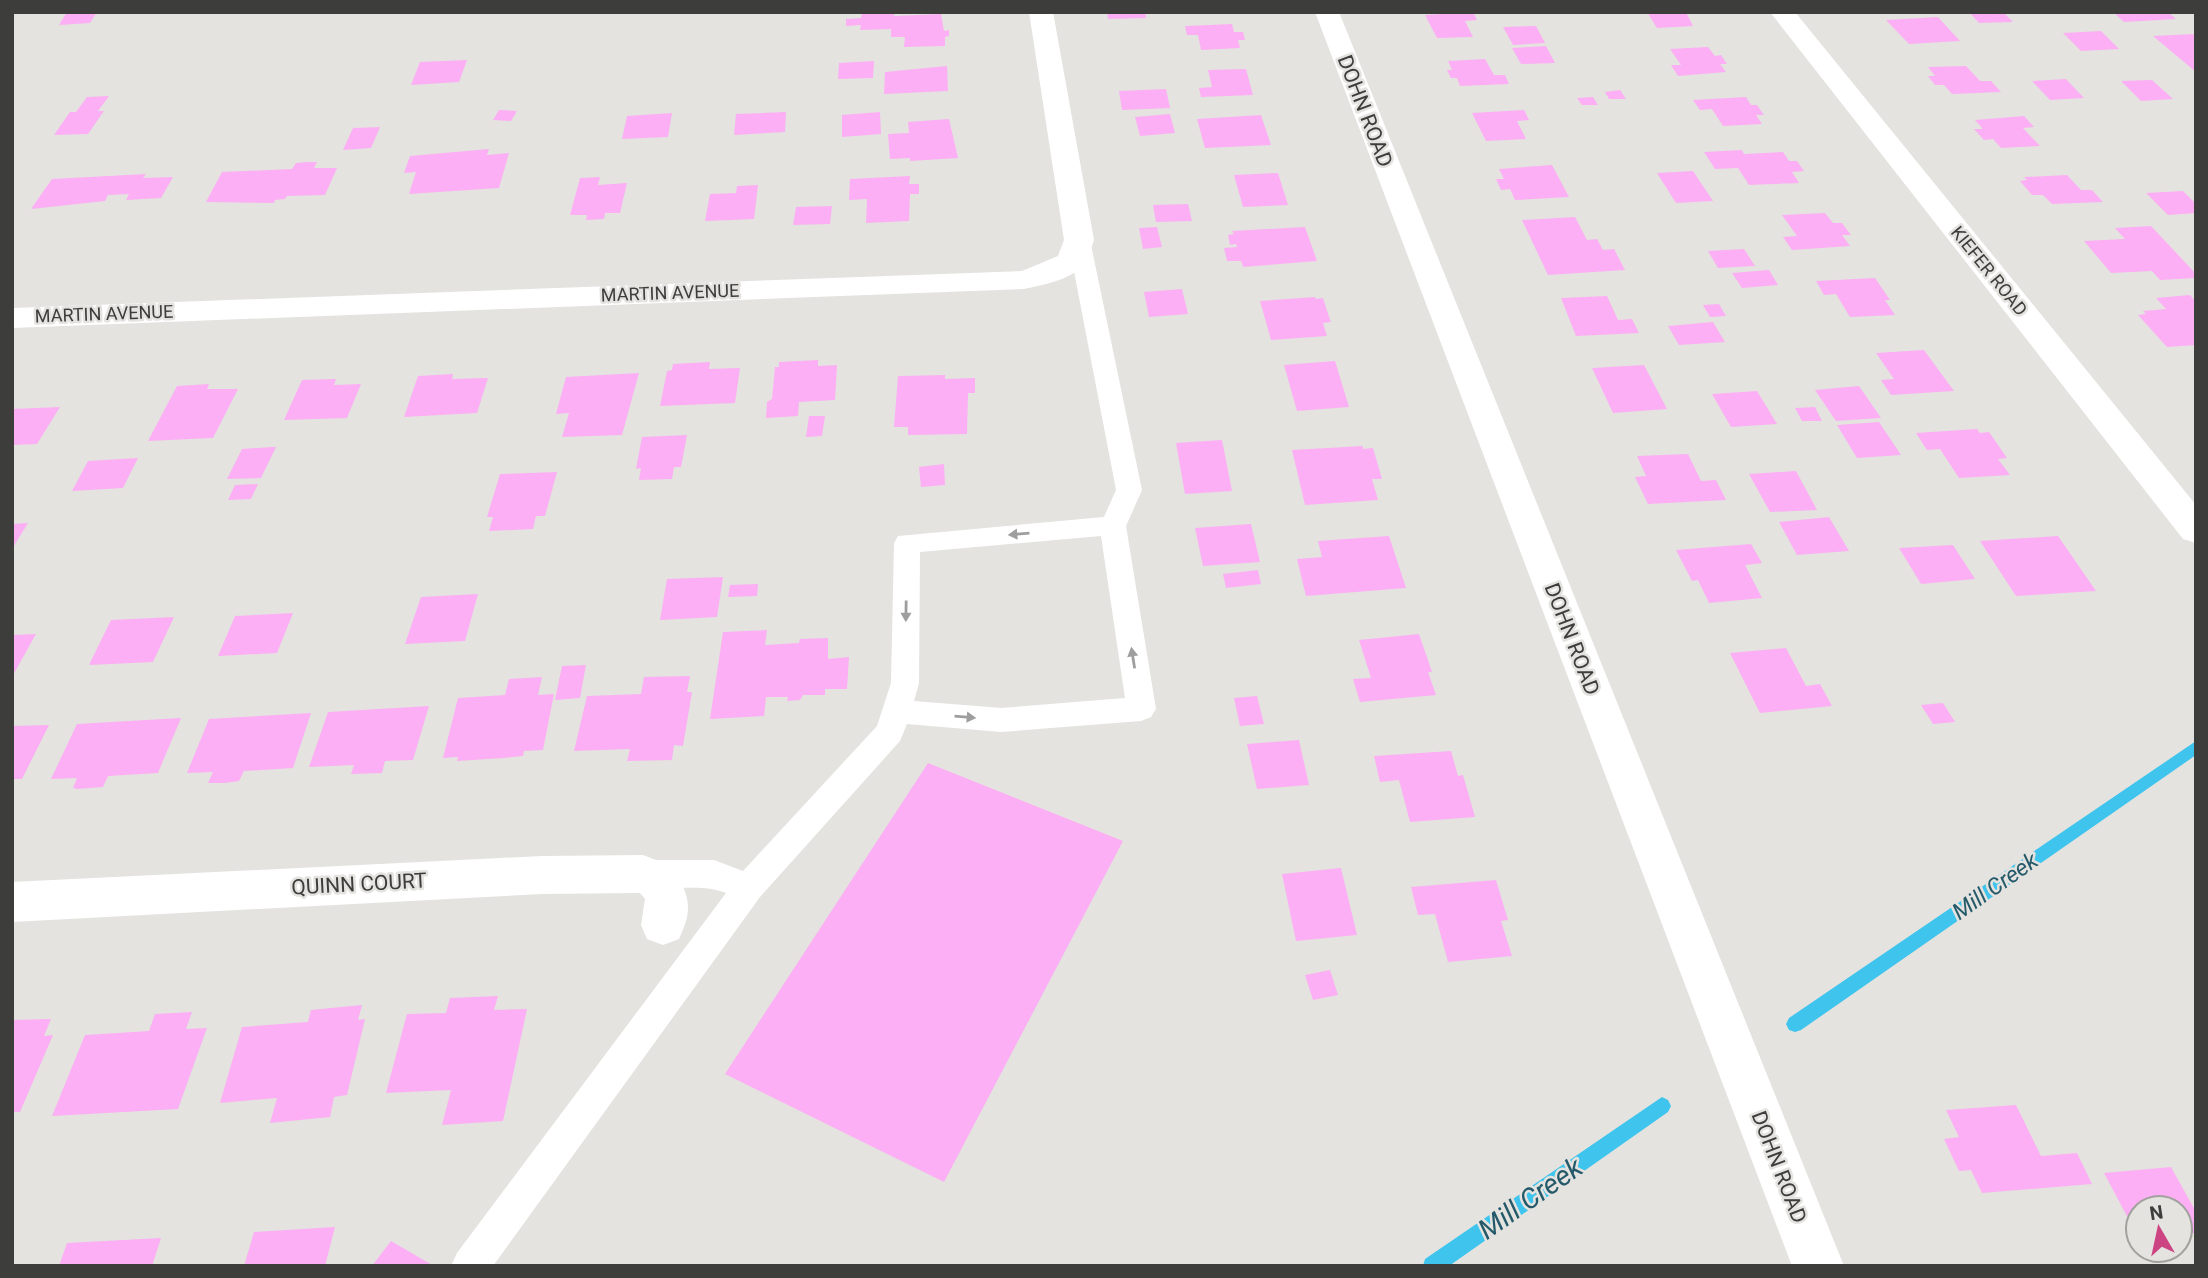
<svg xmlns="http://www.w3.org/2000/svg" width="2208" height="1278" viewBox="0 0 2208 1278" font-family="Roboto,sans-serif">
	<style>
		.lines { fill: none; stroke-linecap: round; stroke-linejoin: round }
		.stream { fill: #3fc4ed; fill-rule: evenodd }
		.building { fill: #fcaff4 }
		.lane { fill: #fff; fill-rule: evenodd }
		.street { fill: #fff; fill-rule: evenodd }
		.oneway { fill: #9e9e9e }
		.labels { text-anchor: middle; stroke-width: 5; stroke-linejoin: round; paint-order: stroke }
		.far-street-label { font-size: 18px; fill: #3d3d3c; stroke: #e4e3df }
		.street-label { font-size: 21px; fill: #3d3d3c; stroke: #e4e3df }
		.water-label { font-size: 23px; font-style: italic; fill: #24596a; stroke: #e4e3df }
		.near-water-label { font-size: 28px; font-style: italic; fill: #24596a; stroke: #e4e3df }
	</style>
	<rect width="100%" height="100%" fill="#e4e3df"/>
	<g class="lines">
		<path class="stream" d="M2196,741v14l-395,275 -6,2 -6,-2 -3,-6 3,-6z
			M1662,1097l6,3 3,6 -3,6 -219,154h-26l2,-7z"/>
	</g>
	<path class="building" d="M67,12h30l-7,11 -31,2z
		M1107,12h38l1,6 -38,1z
		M1473,12l4,8 -12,1 8,16 -36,1 -12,-23z
		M1647,12h39l7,14 -36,2z
		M1969,12h34l10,10 -34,1z
		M2113,12h55l8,7 -52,3z
		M894,13v3l47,-2 3,17 5,-1v6l-4,1v9l-41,1 1,-10h-14v-8l-31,1 1,-5 -15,1v-7l15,-1 1,-4z
		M1938,17l22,24 -51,3 -23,-24z
		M1232,24l2,8h9l2,8h-7l2,8 -39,2 -3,-15h-11l-2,-9z
		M1536,26l9,17 -32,2 -10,-18z
		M2101,31l18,18 -38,2 -18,-18z
		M2193,34l3,2v36l-43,-36z
		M1546,46l9,17 -34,1 -9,-16z
		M1708,47l7,9 6,-1 6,9h-7l6,8 -48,4 -7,-11h10l-11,-16z
		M1485,59l9,16h11l4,9 -49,2 -3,-8h-6l-4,-8h5l-4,-9z
		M467,60l-8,22 -48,3 9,-23z
		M874,61l-1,17 -35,1 1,-16z
		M947,66l1,25 -64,3 1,-22z
		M1966,66l14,15h11l10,11 -49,2 -8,-9h-9l-7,-9h7l-7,-9z
		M1246,69l7,26 -52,2 -2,-9 13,-1 -4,-17z
		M2066,79l18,19 -34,2 -18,-19z
		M2152,80l21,19 -32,2 -20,-20z
		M1166,89l4,19 -48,2 -3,-19z
		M1620,90l6,9h-17l-4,-7z
		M109,96l-11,15h6l-16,23 -34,1 16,-23h6l11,-15z
		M1593,97l5,8h-16l-5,-7z
		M1746,97l5,8h6l7,10h-8l6,9 -39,2 -11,-17 -12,1 -7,-10z
		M499,110l18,1 -6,10 -18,-1z
		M1524,110l5,10 -12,1 9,18 -40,2 -14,-28z
		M786,112l-1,20 -51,3 2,-21z
		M880,112l1,22 -39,3v-22z
		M672,113l-4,24 -46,2 5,-23z
		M1170,114l5,19 -35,3 -5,-19z
		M1261,115l10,30 -66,3 -8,-29z
		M2024,116l10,11 -11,1 17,18 -39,2 -8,-9 -9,1 -10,-11h9l-8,-9z
		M949,119l9,39 -48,3v-3l-20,1 -2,-25 21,-1 -1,-11z
		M380,127l-9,21 -28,2 10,-22z
		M489,149l-2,6 22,-2 -10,35 -90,6 7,-22 -12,1 6,-17z
		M1742,150l2,4 39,-2 6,9h8l7,10 -12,1 7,11 -50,2 -11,-17 -23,1 -11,-17z
		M307,162h10l-3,6h23l-12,27 -38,1 -2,3 -10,1 -1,3 -68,-1 16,-30 70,-3 4,-6z
		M1552,165l17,32 -54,3 -5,-11 -9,1 -5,-11h8l-5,-10z
		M1693,171l20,30 -37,2 -19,-30z
		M1278,173l10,32 -45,2 -9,-32z
		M146,174l-3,4 30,-1 -12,21 -35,2 3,-6 -21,1 -3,6 -74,8 21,-30z
		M2067,175l14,15h11l11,12 -51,2 -9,-9h-11l-12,-14 7,-1 -3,-3z
		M910,176l-1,8h10v10h-9l-1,27 -43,2 1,-24 -18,1 1,-21z
		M600,177l-2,8 29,-2 -7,30h-15l-1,6 -18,1 1,-5h-17l10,-37z
		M758,185l-4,34 -49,2 5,-27 26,-1 1,-7z
		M2183,191l13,13v9l-28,2 -22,-22z
		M1188,204l4,17 -36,1 -3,-17z
		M832,206l-2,18 -37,1 3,-18z
		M1825,213l8,10h9l9,12h-9l8,11 -58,4 -9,-13 14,-1 -15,-21z
		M1575,217l12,23 10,-1 6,11 11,-1 11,21 -77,5 -26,-55z
		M2151,226l45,48v4l-36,2 -8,-9 -41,2 -27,-32 41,-2 -10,-11z
		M1157,227l5,20 -19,2 -4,-21z
		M1305,227l12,34 -74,6 -2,-6h-14l-3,-13 13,-1 -1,-3 -6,1 -2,-10 6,-1 -2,-3z
		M1744,249l11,17 -37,2 -10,-17z
		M1769,270l9,15 -36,3 -10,-15z
		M1875,278l15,22h-5l10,15 -45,2 -14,-23 -12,1 -8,-14z
		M1182,289l6,25 -39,3 -5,-25z
		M2190,295l6,7v43l-29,2 -29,-32 8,-1 -3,-3 23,-2 -10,-11z
		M1607,296l11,24 14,-1 7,14 -63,3 -15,-38z
		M1315,297l1,2 7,-1 7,22 1,2 -8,1 4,13 -56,4 -11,-39z
		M1719,304l7,12 -16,1 -7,-12z
		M1713,322l12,20 -46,3 -11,-19z
		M1924,350l30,41 -63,4 -10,-15 13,-1 -18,-26z
		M818,360v6l19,-1 -2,35 -36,2 -1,14 -32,2 1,-16 5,-3 3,-32h4v-5z
		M1335,361l14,46 -52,4 -13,-46z
		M710,362l-1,7 31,-1 -5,35 -75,3 7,-35 5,-1 1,-6z
		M1644,365l23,44 -54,4 -21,-45z
		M639,373l-17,62 -60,2 7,-24 -13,1 10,-37z
		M453,374l-1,5 36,-1 -11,35 -73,4 14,-41z
		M945,375v4l30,-1v15h-7l-1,41 -59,1v-8h-14l4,-51z
		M336,379l-2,6 27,-1 -14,34 -63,2 18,-40z
		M209,384l-2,5h31l-25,49 -65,3 29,-55z
		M1859,386l22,32 -45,3 -21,-31z
		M1757,391l20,33 -46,3 -19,-33z
		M60,407l-23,37 -25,1v-36z
		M1815,407l7,14h-20l-7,-13z
		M809,416h16l-3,20 -16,1z
		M1879,422l22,33 -44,3 -20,-33z
		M1977,429l3,4 9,-1 18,26 -9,1 12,16 -51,3 -19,-29 -13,1 -11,-17z
		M687,435l-6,32h-7l-2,12 -33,1 2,-12 -5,1 6,-32z
		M1222,440l10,51 -47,3 -9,-51z
		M1363,446v3l10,-1 9,31h-10l6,21 -73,5 -13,-55z
		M272,447h4l-15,31 -34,1 15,-30z
		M1688,454l13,27 15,-1 10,20 -78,4 -13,-27 11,-1 -9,-20z
		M138,458l-15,30 -51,3 16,-30z
		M944,464l1,21 -24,2 -2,-20z
		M1796,471l21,39 -47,2 -21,-38z
		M557,472l-12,44h-9l-3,13 -44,2 4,-14h-6l13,-43z
		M258,484l-7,15 -23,1 7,-15z
		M1829,517l20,34 -52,4 -18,-33z
		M28,523l-16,26v-25z
		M1251,524l9,38 -57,4 -8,-38z
		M1389,536l17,52 -100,8 -9,-37 25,-2 -4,-16z
		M2058,536l38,55 -80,5 -36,-55z
		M1751,544l11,19 -17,2 17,33 -53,5 -11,-23 -6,1 -16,-31z
		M1953,545l22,34 -54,5 -22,-36z
		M1258,570l3,14 -35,4 -3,-14z
		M723,577l-6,40 -57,3 7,-41z
		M758,584l-1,12 -29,1 2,-12z
		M478,594l-13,47 -60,3 16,-47z
		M293,613l-16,40 -59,3 17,-40z
		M174,617l-21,45 -64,3 22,-45z
		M767,630l-2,15 34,-2 1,-4 28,-1v21l21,-2 -2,32h-22v6h-22l-3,5 -13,1 1,-4h-22l-2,19 -54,3 13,-87z
		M36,634l-24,43v-42z
		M1419,634l13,38h-4l8,23 -76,7 -7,-23 18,-1 -12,-38z
		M1786,648l20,38 14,-2 12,22 -72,7 -30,-60z
		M586,665l-6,33 -25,2 7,-34z
		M690,676l-3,16h5l-9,54 -9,-1 -2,15 -45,1 3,-12 -56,2 13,-55 54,-2 3,-17z
		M542,677l-4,18 16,-1 -11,56 -19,1 -1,5 -19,2 -47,3 1,-4 -15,1 15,-60 47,-3 4,-16z
		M1257,696l7,28 -24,2 -6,-28z
		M1943,703l12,19 -22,2 -12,-19z
		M429,706l-16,54 -28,1 -3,12 -31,1 3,-9 -45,2 19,-55z
		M311,713l-18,55 -49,3 -5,10 -14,2h-17l5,-11 -26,1 22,-54z
		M181,718l-23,55 -50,3 -5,11 -26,2 -4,-1 4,-10 -26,1 26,-55z
		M49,725l-27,54h-10v-53z
		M1299,740l10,45 -52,4 -10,-45z
		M1451,751l7,25 5,-1 12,42 -65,5 -11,-42 -19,2 -6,-26z
		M928,763l195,78 -179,341 -219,-108z
		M1341,868l16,67 -61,6 -14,-67z
		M1496,880l12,40 -7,1 11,35 -64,6 -13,-48 -17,1 -7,-28z
		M1330,970l8,25 -25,5 -8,-25z
		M498,996l-4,14 33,-1 -24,112 -61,4 9,-35 -65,3 21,-79 39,-1 4,-15z
		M362,1005l-4,15 7,-1 -18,76 -13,2 -4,20 -60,6 7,-25 -57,5 22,-76 66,-5 3,-12z
		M192,1012l-6,17 21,-1 -29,81 -126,7 33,-81 64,-4 6,-17z
		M51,1019l-7,17 9,-1 -33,77h-8v-92z
		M2016,1105l25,51 36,-3 15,31 -110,9 -11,-23 -12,1 -15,-32 15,-2 -13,-27z
		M2171,1167l25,45v21l-16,1v-26h-42v29l-34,-64z
		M335,1227l-10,39h-81l10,-34z
		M161,1238l-9,28h-93l8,-23z
		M391,1241l43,25h-62z"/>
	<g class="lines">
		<path class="lane" d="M1079,234l8,1 3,5 52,250 -16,36 30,183 -5,8 -10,4 -140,11 -94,-8 -7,17 -140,156 -267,369h-42l6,-13 269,-360c-30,-12 -64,2 -94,-9l-5,-10 5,-10 11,-4h71l29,11 134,-145 14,-43 3,-140 4,-7 206,-19 12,-27 -48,-250 3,-5zM1101,536l24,162 -124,10 -87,-7 5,-18 1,-131z"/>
		<path class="street" d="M1029,12h24l41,228c-3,8 -5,20 -12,26 -12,14 -40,19 -58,23l-1012,39v-20l1010,-37 36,-15 6,-16z
			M1315,12h24l505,1254h-52z
			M1770,12h25l401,493v38l-13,-4z
			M643,855l31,12c15,31 20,40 5,72l-16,6 -16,-6 -6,-14 4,-26 -5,-6 -98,1 -530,28v-40l530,-26z"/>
	</g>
	<defs><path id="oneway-solid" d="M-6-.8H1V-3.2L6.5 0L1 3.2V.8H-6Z" transform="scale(1.75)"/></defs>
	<g class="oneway">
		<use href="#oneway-solid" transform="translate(1019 534) rotate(175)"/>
		<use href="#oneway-solid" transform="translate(906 611) rotate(91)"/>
		<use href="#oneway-solid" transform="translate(1133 658) rotate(-99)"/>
		<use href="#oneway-solid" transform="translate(965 717) rotate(5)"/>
	</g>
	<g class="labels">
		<g class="far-street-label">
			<text transform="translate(1989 271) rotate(51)" y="6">KIEFER ROAD</text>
			<text transform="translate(670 293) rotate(-2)" y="6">MARTIN AVENUE</text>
			<text transform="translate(104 314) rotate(-2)" y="6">MARTIN AVENUE</text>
		</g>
		<g class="street-label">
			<text transform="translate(1365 111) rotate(69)" y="7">DOHN ROAD</text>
			<text transform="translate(1572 639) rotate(69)" y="7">DOHN ROAD</text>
			<text transform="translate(359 884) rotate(-3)" y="7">QUINN COURT</text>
			<text transform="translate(1779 1167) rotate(69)" y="7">DOHN ROAD</text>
		</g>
		<g class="water-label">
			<text transform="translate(1995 886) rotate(-35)" y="8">Mill Creek</text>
		</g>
		<g class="near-water-label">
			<text transform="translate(1530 1198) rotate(-35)" y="10">Mill Creek</text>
		</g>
	</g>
	<rect width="2208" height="1278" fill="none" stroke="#3d3d3c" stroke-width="28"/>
	<g transform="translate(2159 1229) rotate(351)"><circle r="33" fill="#e4e3df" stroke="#a1a19e" stroke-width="2"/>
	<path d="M0-5L12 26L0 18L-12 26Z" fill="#cc4482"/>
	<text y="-10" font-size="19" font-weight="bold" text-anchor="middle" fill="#3d3d3c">N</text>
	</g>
</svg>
